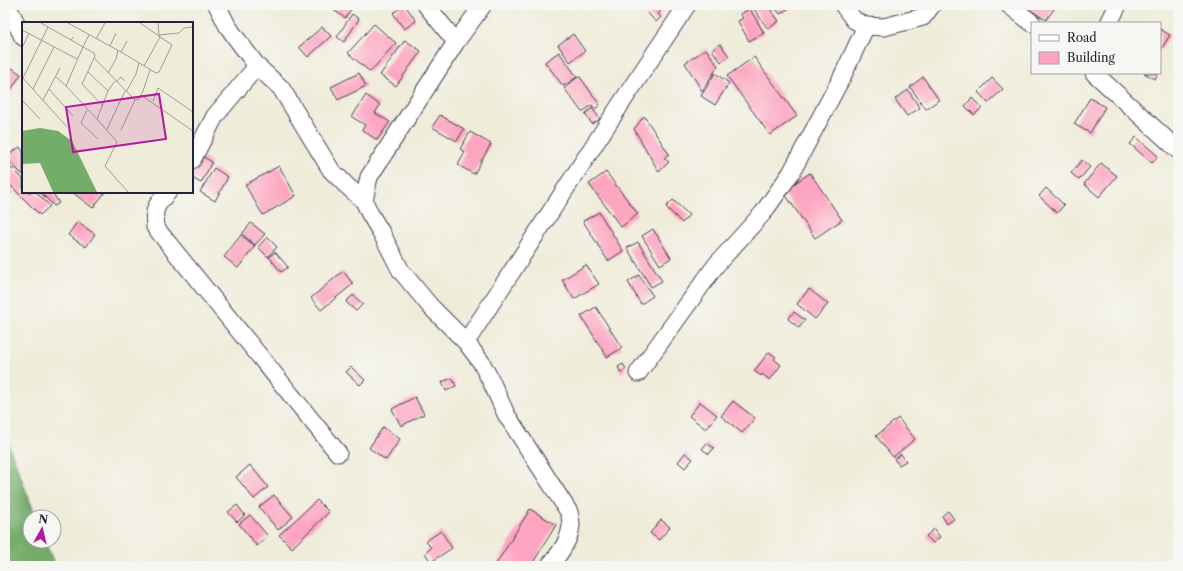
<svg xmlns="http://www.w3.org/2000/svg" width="1183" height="571" viewBox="0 0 1183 571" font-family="'Libre Caslon Text',serif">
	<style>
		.forest { fill: #74ac6a; stroke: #4b6752 }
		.building { fill: #fda4c0 }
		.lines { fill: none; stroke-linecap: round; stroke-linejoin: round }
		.minor-casing { stroke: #414053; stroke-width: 19 }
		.minor { stroke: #fff; stroke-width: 17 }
		.inset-road { fill: none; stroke: #9e9b9a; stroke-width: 1 }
		.view { fill: #b5179e; fill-opacity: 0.15; stroke: #b5179e; stroke-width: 2 }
		.inset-edge { fill: none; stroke: #22223b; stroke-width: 2 }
	</style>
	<rect width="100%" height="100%" fill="#f6f6f2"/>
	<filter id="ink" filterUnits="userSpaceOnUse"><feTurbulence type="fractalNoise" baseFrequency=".025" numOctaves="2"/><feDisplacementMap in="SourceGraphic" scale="8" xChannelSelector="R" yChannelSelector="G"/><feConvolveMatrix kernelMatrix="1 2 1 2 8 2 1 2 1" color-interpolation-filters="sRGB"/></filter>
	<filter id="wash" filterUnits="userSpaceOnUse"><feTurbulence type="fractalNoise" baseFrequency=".012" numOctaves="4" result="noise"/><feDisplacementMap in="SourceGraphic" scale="16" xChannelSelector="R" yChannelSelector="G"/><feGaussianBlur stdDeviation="0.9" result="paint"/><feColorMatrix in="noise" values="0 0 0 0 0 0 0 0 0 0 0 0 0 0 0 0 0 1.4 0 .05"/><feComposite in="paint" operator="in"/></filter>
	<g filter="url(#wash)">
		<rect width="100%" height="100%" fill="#f0ecda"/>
		<path class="forest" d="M5,435l31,82h-6v24h15l10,25h-50z"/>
		<g id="blocks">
			<path class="building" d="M335,5h19l-9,13 -13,-9z
				M405,5l11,16 -12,8 -11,-16z
				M653,5h5l4,5 -4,4 3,3 -5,5 -10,-11z
				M751,5h16l12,16 -11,8z
				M773,5h21l-14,9z
				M1027,5h21l6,4 -8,11 -20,-13z
				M750,9l14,24 -15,8 -11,-20 5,-3 -3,-4z
				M352,14l7,5 -15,23 -7,-5z
				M374,24l22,19 -26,29 -22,-19z
				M322,27l9,9 -23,21 -9,-10z
				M1160,29l10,6 -10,16z
				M573,34l12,17 -15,11 -12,-17z
				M405,40l16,11 -25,35 -16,-11z
				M720,44l9,12 -8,6 -9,-12z
				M706,49l12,17 -16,25 -17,-28z
				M559,52l18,25 -14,9 -18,-24z
				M754,57l43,59 -27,19 -43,-59z
				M10,67l11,7 -16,26v-26z
				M359,73l7,13 -28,14 -7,-13z
				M715,73l14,10 -14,22 -14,-9z
				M1144,73h14l-3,6z
				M578,77h2l20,28 -5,4 -3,-4 -10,7 -18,-24z
				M923,77l16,23 -13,9 -16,-22z
				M992,78l11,11 -15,14 -10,-11z
				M908,90l12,18 -13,8 -12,-17z
				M366,95l14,10 -5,8 15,9 -13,18 -15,-10 3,-5 -13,-8z
				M972,98l10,10 -8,7 -9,-9z
				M1090,98l15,9 -15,26 -16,-9z
				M592,108l8,11 -8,5 -7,-10z
				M440,115l24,14 -7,12 -25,-14z
				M644,116l25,38 -5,4 5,4 -10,10 -25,-43z
				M470,132l21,12 -17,30 -16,-9 7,-13 -5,-3z
				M1136,137l22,19 -6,7 -22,-19z
				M20,147l3,5v23l-18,-18z
				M200,155l12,7 -11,21 -9,-5v-9z
				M1082,160l8,7 -11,13 -8,-7z
				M1101,163l16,13 -18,21 -15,-13z
				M279,166l17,30 -33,19 -18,-30z
				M12,168l11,11v13h13l14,14 -10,9 -35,-35v-5z
				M214,168l14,9 -13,24 -15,-9z
				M606,172l32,42 -17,13 -32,-43z
				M810,173l32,47 -27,18 -32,-47z
				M5,185l6,8 -6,4z
				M1046,188l18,17 -7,8 -18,-17z
				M40,192h12l7,11 -5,3z
				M72,192h33l-12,16z
				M673,200l16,15 -7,8 -16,-16z
				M599,212l24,39 -15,10 -25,-40z
				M77,222l18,12 -9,13 -18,-12z
				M251,223l14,11 -10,11 -13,-11z
				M653,229l18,29 -11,7 -18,-29z
				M241,235l14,11 -17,22 -14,-11z
				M267,237l10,10 -9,10 -10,-10z
				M638,242l24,39 -11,6 -24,-39z
				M275,252l13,15 -7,5 -12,-15z
				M586,265l13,19 -25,15 -12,-19z
				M343,271l10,13 -32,26 -10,-12z
				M639,275l14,21 -12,8 -13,-22z
				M809,289l19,15 -13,15 -18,-15z
				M353,295l10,9 -7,7 -10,-9z
				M596,307l26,41 -15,9 -26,-41z
				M794,312l11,8 -6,8 -11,-9z
				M769,352l7,5 -2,2 7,6 -11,15 -8,-6 -1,2 -7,-5z
				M623,364l3,5 -5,4 -3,-6z
				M351,367l14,13 -5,5 -14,-13z
				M452,378l4,8 -10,5 -4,-9z
				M415,397l9,17 -23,12 -9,-17z
				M733,401l22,17 -13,15 -21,-17z
				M700,402l17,13 -11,14 -17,-13z
				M898,418l17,21 -22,18 -17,-21z
				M383,427l17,12 -14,21 -17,-12z
				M707,443l7,5 -5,6 -7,-5z
				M685,453l8,6 -8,9 -7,-6z
				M901,454l5,7 -7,4 -5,-6z
				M250,465l18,22 -14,12 -18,-22z
				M274,495l19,22 -15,13 -19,-23z
				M317,500l12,12 -37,36 -13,-13z
				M237,505l8,10 -8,7 -9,-10z
				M530,509l26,16 -25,41h-36z
				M948,511l6,8 -7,5 -5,-8z
				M250,515l18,21 -11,10 -18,-22z
				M661,520l9,7 -11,13 -9,-7z
				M934,529l6,8 -7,6 -7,-7z
				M441,531l11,17 -21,14 -6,-9 6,-5 -5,-7z"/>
		</g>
	</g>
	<g filter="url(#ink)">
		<use href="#blocks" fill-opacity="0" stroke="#414053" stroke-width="1"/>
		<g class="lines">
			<defs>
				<path id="minor" d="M7,5l16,32
					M217,5l10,20 9,13 21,28 24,22 50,82 15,15 18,16
					M426,5l30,37
					M483,5l-27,37 -87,135 -5,24 6,13 12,20 19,37 29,35 36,36 15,20 10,19 15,33 63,98c1,4 2,9 2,13 -1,15 -12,30 -22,41
					M843,5l11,15 12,6 18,1 39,-10 9,-12
					M1009,5l23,18
					M1109,23l9,-18
					M1094,73l84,77
					M192,160l23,-44 42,-50
					M168,192c-12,13 -15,17 -13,35l183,226
					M466,342l158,-243 63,-94
					M638,373l78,-108 47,-52 28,-40 51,-96 24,-51"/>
			</defs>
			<use href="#minor" class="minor-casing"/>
			<use href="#minor" class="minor"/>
		</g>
	</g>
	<g transform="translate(22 22)">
		<rect width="171" height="171" fill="#f0ecda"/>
		<path d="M18,106l18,3 14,10 25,51h-44l-13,-29 -18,1v-33z" fill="#74ac6a"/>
		<path class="inset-road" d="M19,1l30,17 2,-3M46,1l53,29 6,-11M136,1l1,13M0,8l55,29M67,13l-6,12 11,6 1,3 -13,28 21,22M137,13l20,-2 5,-5 9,-1M74,17l9,-16M49,18l12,7 -17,39 31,33M88,24l6,-13M0,26l7,-15M99,30l35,21 3,-1 13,-27 -32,-22M72,36l41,42 4,-1 4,-8 7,-21M122,44l16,-29M66,50l20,19M86,51l8,-14 2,-9M33,54l11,10M0,55l45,50M1,56l25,-51M93,59l-7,10 -11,28 20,23 -12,24 23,26M94,60l5,-5 4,4M11,67l21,-42M27,67l24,27M104,70l10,-18 3,-11M119,73l52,36M0,78l18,19M21,78l17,-32M131,79l5,-13 35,24M65,88l-6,13 17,16M85,107l18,-38M99,108l14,-30"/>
		<path class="view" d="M137,72l7,45 -93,13 -7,-45z"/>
		<rect width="171" height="171" class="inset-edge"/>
	</g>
	<rect width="1183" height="571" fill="none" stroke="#f6f6f2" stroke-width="20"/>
	<rect x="1031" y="22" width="130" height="52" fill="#f6f6f2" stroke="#a1a1a9"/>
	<rect x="1039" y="35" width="20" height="6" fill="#ffffff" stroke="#a1a1a9"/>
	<text x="1067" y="42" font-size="12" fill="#22223b">Road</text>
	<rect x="1039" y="52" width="20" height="12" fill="#fda4c0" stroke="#a1a1a9"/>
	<text x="1067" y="62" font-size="12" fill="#22223b">Building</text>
	<g transform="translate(42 529) rotate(8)"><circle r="19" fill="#f6f6f2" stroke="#a1a1a9"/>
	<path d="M0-3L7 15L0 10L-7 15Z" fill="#b5179e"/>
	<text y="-6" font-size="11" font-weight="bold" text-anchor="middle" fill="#22223b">N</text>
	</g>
</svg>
